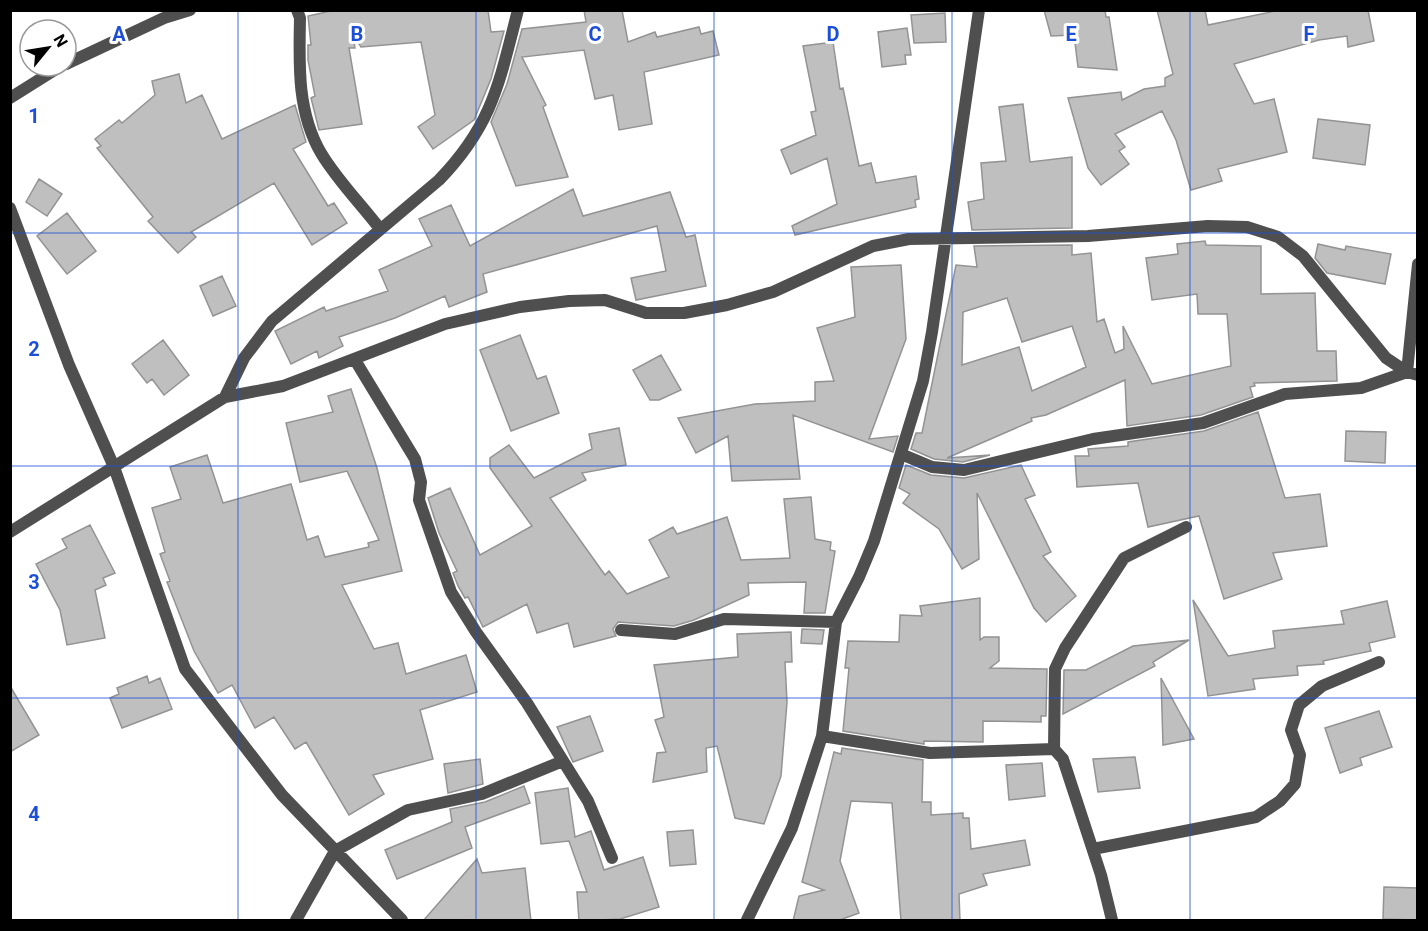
<svg xmlns="http://www.w3.org/2000/svg" width="1428" height="931" viewBox="0 0 1428 931" font-family="Roboto,sans-serif">
	<style>
		.building { fill: #bfbfbf; stroke: #939393; stroke-width: 1.5; fill-rule: evenodd }
		.lines { fill: none; stroke-linecap: round; stroke-linejoin: round }
		.street { stroke: #4f4f4f; stroke-width: 12 }
		.grid { fill: none; stroke: #1d4ed8; stroke-width: 1.5; stroke-opacity: 0.55 }
		.grid-label { font-size: 20px; text-anchor: middle; font-weight: bold; fill: #1d4ed8; stroke: #fff; stroke-width: 6; stroke-linejoin: round; paint-order: stroke }
	</style>
	<rect width="100%" height="100%" fill="#fff"/>
	<path class="building" d="M335,10h153l3,22 13,-1 -13,48 -17,41 -41,29 -15,-22 17,-12 -14,-73 -60,5 -8,-12 2,13h-6l13,76 -43,6 -8,-32 4,-2 -7,-36v-15h3l-3,-29z
		M584,10h38l6,32 27,-10 2,5 42,-10 2,7 12,-3 6,24 -75,17 8,52 -33,6 -6,-35 -18,4 -11,-49 -62,7 24,48 -3,2 25,70 -52,9 -25,-64 16,-38 15,-55 64,-7z
		M1044,10h61l1,7h3l8,53 -39,-3 -4,-32 -23,1z
		M1157,10h48l3,15 72,-15h88l6,31 -26,6 -1,-11 -28,4 -85,24 20,40 20,-5 13,53 -69,17 4,12 -31,9 -15,-50 -14,-29 -47,23 10,13 -6,4 10,13 -28,21 -13,-17 -20,-70 53,-6 1,8 22,-11 21,-3v-8l8,-4z
		M945,13l1,29 -32,1 -3,-28z
		M907,28l4,27h-6l1,9 -24,3 -4,-35z
		M833,42l7,47 3,-1 16,78 12,-3 5,20 40,-7 3,23 -4,1 1,7 -121,28 -3,-9 45,-22 -10,-46 -36,16 -10,-24 35,-15 -5,-23 5,-1 -13,-65z
		M179,74l7,29 16,-8 20,44 73,-34 11,37 -13,7 35,57 6,-3 13,20 -35,22 -38,-62 -83,49 5,5 -18,16 -30,-32 5,-4 -56,-69 4,-2 -6,-7 24,-19 3,3 33,-28 -3,-14z
		M1023,104l7,58 42,-5v71l-100,2 -4,-28 16,-3 -3,-36 25,-2 -7,-54z
		M1318,119l52,6 -5,40 -52,-7z
		M39,179l23,15 -15,22 -21,-14z
		M573,189l10,27 87,-24 16,45 9,-2 11,51 -70,14 -5,-22 35,-7 -9,-45 -174,48 4,18 -38,15 -4,-11 -50,22 -56,19 4,9 -24,12 -2,-7 -26,13 -16,-33 49,-24 2,4 62,-20 -9,-21 53,-24 -13,-27 32,-14 19,41z
		M67,213l29,38 -29,23 -30,-38z
		M1205,241l1,4 55,1v48l54,-1 2,58h19l1,30 -83,2 1,3 -5,1 3,10 -52,18 -74,11 -2,-46 -79,35 -15,3 1,3 -85,37 43,-3 -27,7 -29,-3 -23,-10 5,-16h6l34,-168 21,2 -3,-21 98,-1v10l19,-2 6,69 7,-3 11,34 9,-4 -1,-23 29,58 79,-18 -4,-52h-29l-1,-20 -45,6 -6,-42 32,-4 -1,-10zM1007,298l15,44 50,-16 14,41 -54,24 -13,-44 -57,18 1,-53z
		M1318,244l27,6 1,-4 45,8 -6,30 -58,-11 -12,-15z
		M901,265l5,74 -37,100 29,-3 -5,16 -100,-37 7,64 -68,2 -4,-45 -32,17 -18,-35 77,-14 60,-3v-19l19,-1 -17,-53 38,-11 -4,-50z
		M222,276l14,30 -23,10 -13,-30z
		M520,335l17,44 9,-3 13,37 -48,18 -31,-81z
		M163,340l26,35 -25,20 -12,-16 -5,4 -15,-19z
		M661,355l20,35 -22,10h-9l-17,-30z
		M351,389l26,79 25,103 -60,14 32,64 24,-6 8,31 60,-19 11,37 -57,18 13,49 -60,16 11,19 -35,21 -43,-73 -11,7 -21,-32 -19,11 -23,-43 -14,8 -24,-42 -27,-69 3,-1 -10,-27 5,-2 -13,-44 29,-9 -11,-32 37,-12 16,48 68,-19 16,56 11,-4 7,21 44,-10 -1,-4 11,-3 -32,-69 -47,11 -14,-59 47,-11 -5,-16z
		M1258,412l27,86 35,-4 7,52 -54,7 9,26 -58,20 -25,-83 -51,11 -10,-44 -61,4 -2,-31h14l-1,-7 40,-3v-4l76,-11z
		M619,428l7,37 -44,8 4,7 -36,18 55,77 4,-4 18,23 42,-17 -20,-37 24,-13 4,7 50,-17 14,43 49,-2 -6,-59 27,-2 4,42 16,3 -1,8 5,1 -10,62h-21l2,-31 -58,1 1,12 -55,25 -20,6 -56,-4 -5,7 3,7 -42,11 -6,-24 -31,10 -10,-29 -44,23 -15,-30 -3,1 -7,-12 -5,-13 4,-2 -18,-38 -11,-35 22,-10 30,67 52,-29 -42,-58v-10l19,-13 25,33 58,-29 -3,-15z
		M1346,431l40,1 -1,31 -40,-2z
		M906,465l25,10 33,3 57,-13 14,30 -10,4 26,53 -8,4 33,40 -30,26 -12,-14 -57,-115 2,66 -17,10 -23,-40 -36,-26 7,-9 -11,-6z
		M90,525l25,48 -12,5 3,7 -11,5 10,48 -38,7 -7,-35 -24,-46 31,-16 -5,-9z
		M980,598v42l4,-3h15v24l-9,7 57,1 -1,47h-5v6l-58,-1v21l-59,-1v3l-81,-13 6,-63h-4l3,-27 51,1 1,-27 22,1 -2,-10z
		M1193,600l35,56 47,-8 -2,-17 71,-7 -3,-13 46,-10 8,36 -26,6 2,8 -48,10 1,3 -27,2 1,9 -45,4 2,10 -47,7z
		M802,629l22,1 -2,14 -21,-1z
		M791,632l1,30h-7l2,40 -6,74 -17,48 -29,-6 -18,-72 -11,2 1,24 -54,10 4,-29 9,-1 -11,-32 9,-3 -10,-52 84,-8 -1,-23z
		M1189,640l-36,22 2,4 -92,48 1,-44h22l47,-24z
		M147,676l2,7 11,-5 12,31 -50,19 -12,-30 9,-4 -2,-6z
		M1161,678l33,61 -31,6z
		M10,686l29,49 -29,17z
		M1379,711l13,36 -32,11 2,7 -22,8 -15,-45z
		M590,716l13,35 -30,11 -16,-35z
		M842,748l81,12 -1,42h9v13l32,-2v5h6l2,31 54,-9 5,25 -47,9 4,11 -28,9 1,27h-59l-9,-118 -41,-2 -11,60 19,52 -22,8h-44l6,-25 25,-6 -22,-8 32,-130 7,2z
		M1135,757l5,31 -42,4 -5,-33z
		M480,759l3,25 -35,9 -4,-29z
		M1042,763l3,33 -36,4 -3,-35z
		M524,786l6,17 -65,24 7,21 -75,31 -12,-29 67,-28 -2,-13 35,-7z
		M568,788l7,49 16,-6 13,39 39,-13 16,50 -39,12 -41,2 -2,-29h10l-18,-51 -28,3 -6,-51z
		M693,830l3,34 -26,2 -3,-34z
		M477,859l5,14 43,-5 6,53h-108z
		M1384,887l34,1v32l-35,-1z"/>
	<g class="lines">
		<path class="street" d="M297,10l3,8c-1,46 -3,94 21,135 16,27 40,51 59,76
			M66,64l98,-46 26,-8
			M10,98l51,-32
			M10,208l59,157 45,102 71,202 97,126 120,125
			M355,360l60,99 6,23 -2,18 32,92 25,40 51,71 61,98 24,57
			M225,397l19,-39 28,-37 167,-141c54,-56 60,-97 79,-170
			M901,454l31,13 32,3 129,-31 110,-16 82,-29 76,-6 46,-16 11,-108
			M10,532l215,-135 58,-11 162,-62 75,-17 49,-6 36,-1 41,13h38l43,-8 46,-13 100,-46 36,-7 179,-3 120,-10 39,1 31,10 25,19 83,102 21,14 11,3
			M621,630l54,4 49,-15 112,3
			M822,736l108,17 124,-4 9,10 38,116 11,45
			M1054,749l1,-80 10,-21 59,-90 62,-31
			M1093,849l163,-32 24,-16 15,-17 5,-29 -9,-25 8,-25 23,-19 57,-24
			M296,920l39,-69 73,-41 74,-16 81,-33
			M747,920l45,-92 30,-92 14,-114 23,-45 15,-36 49,-160 9,-49 47,-322"/>
	</g>
	<path class="grid" d="M238,10v910M476,10v910M714,10v910M952,10v910M1190,10v910M10,233h1408M10,466h1408M10,698h1408"/>
	<g class="grid-label">
		<text x="119" y="41">A</text>
		<text x="357" y="41">B</text>
		<text x="595" y="41">C</text>
		<text x="833" y="41">D</text>
		<text x="1071" y="41">E</text>
		<text x="1309" y="41">F</text>
		<text x="34" y="123">1</text>
		<text x="34" y="356">2</text>
		<text x="34" y="589">3</text>
		<text x="34" y="821">4</text>
	</g>
	<rect width="1428" height="931" fill="none" stroke="#000000" stroke-width="24"/>
	<g transform="translate(48 48) rotate(60)"><circle r="28" fill="#ffffff" stroke="#999999" stroke-width="1.5"/>
	<path d="M0-4.5L10 22L0 15L-10 22Z" fill="#000000"/>
	<text y="-9" font-size="16" font-weight="bold" text-anchor="middle" fill="#000000">N</text>
	</g>
</svg>
